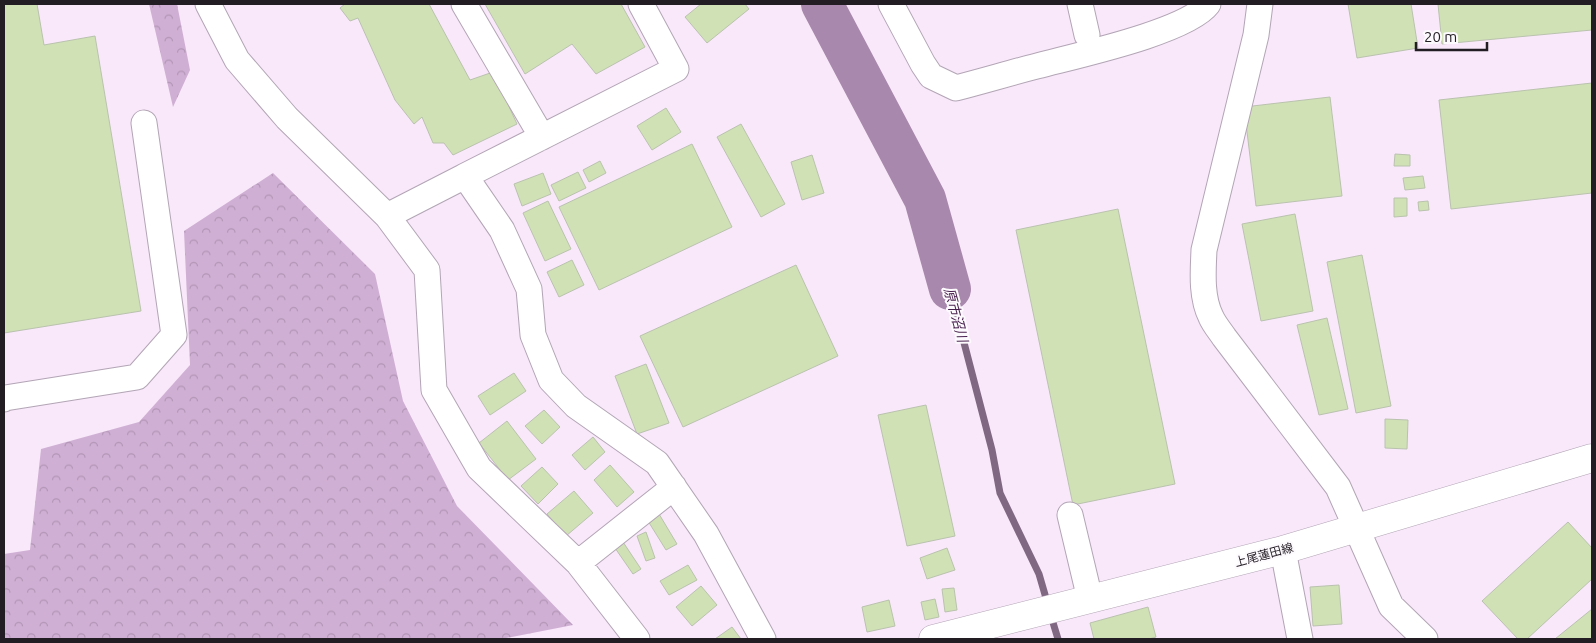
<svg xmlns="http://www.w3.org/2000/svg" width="1596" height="643" viewBox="0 0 1596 643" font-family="Ubuntu,'Noto Sans JP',sans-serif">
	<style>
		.forest { fill: url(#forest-crowns) }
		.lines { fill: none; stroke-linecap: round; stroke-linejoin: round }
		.stream { stroke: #806883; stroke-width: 7 }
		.river { stroke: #a888ac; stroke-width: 42 }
		.building { fill: #d0e2b5; stroke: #bac2ae }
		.minor-casing { stroke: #b3a5b5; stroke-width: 27 }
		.major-casing { stroke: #b3a5b5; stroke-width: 29 }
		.minor { stroke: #fff; stroke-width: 25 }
		.major { stroke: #fff; stroke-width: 28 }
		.labels { text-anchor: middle; stroke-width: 4; stroke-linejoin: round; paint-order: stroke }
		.street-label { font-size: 12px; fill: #221d23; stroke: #fdfafe }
		.water-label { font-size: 14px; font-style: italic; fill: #461d4c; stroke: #fdfafe }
	</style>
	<defs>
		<pattern id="forest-crowns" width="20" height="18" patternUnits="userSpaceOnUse" patternTransform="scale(1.25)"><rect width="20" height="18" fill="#d0afd4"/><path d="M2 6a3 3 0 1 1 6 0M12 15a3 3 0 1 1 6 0" fill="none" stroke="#b296b6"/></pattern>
	</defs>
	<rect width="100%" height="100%" fill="#f8e8fa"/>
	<path class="forest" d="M149,4h28l13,66 -17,37z
		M273,173l102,101 28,127 54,105 116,119 -72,14h-497v-85l26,-4 11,-101 98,-27 51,-57 -6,-134z"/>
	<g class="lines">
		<path class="stream" d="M950,289l42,161 8,43 39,81 9,31
			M1051,616l7,23"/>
		<path class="river" d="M822,4l103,195 25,90"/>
	</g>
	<path class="building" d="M4,4h33l7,41 51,-9 46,275 -137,22z
		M345,4h84l41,76 23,-8 24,52 -64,31 -9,-12h-11l-11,-26 -8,7 -19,-24 -37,-82 -8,3 -10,-13z
		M485,4h136l24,43 -49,27 -24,-30 -47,30z
		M701,4h44l4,5 -42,34 -22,-26z
		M1348,4h63l7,44 -61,10z
		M1438,4h154v26l-150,14z
		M1592,83v110l-141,16 -12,-109z
		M1330,97l12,99 -86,10 -12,-99z
		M666,108l15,24 -29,18 -15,-24z
		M741,124l44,80 -24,13 -44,-80z
		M692,144l40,83 -133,63 -40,-83z
		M1395,154l15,1v11h-16z
		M812,155l12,38 -22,7 -11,-38z
		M600,161l6,12 -17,9 -6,-12z
		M578,172l8,16 -27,13 -8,-16z
		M543,173l8,21 -29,12 -8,-22z
		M1423,176l2,12 -20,2 -2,-12z
		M1394,198h13v18l-13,1z
		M548,201l23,48 -26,12 -22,-48z
		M1428,201l1,9 -10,1 -1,-9z
		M1118,209l57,275 -102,21 -57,-275z
		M1295,214l18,97 -52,10 -19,-97z
		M1362,255l29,151 -35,7 -29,-151z
		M572,260l12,25 -25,12 -12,-25z
		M796,265l42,91 -155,71 -43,-91z
		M1327,318l21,91 -29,6 -22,-90z
		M646,364l23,59 -32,11 -22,-58z
		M514,373l12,18 -36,24 -12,-19z
		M926,405l29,131 -48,10 -29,-131z
		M544,410l16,17 -18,17 -17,-18z
		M1385,419l23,1 -1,29 -22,-1z
		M507,421l29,38 -28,21 -29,-37z
		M593,437l12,15 -20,18 -13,-15z
		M610,465l24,27 -17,15 -23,-27z
		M542,467l16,17 -20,20 -17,-18z
		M574,491l19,22 -27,23 -19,-22z
		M659,514l18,30 -11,6 -18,-29z
		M1568,522l24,26v31l-65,60h-9l-36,-38z
		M646,532l9,26 -9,3 -9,-25z
		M623,542l18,27 -8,5 -18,-26z
		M947,548l8,22 -28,9 -7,-21z
		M688,565l9,15 -28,15 -9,-14z
		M1339,585l3,39 -29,2 -3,-39z
		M701,586l16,19 -25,21 -16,-19z
		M954,588l3,22 -12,2 -3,-23z
		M935,599l4,18 -14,3 -4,-18z
		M889,600l6,26 -28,6 -5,-25z
		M1148,607l8,30 -7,2h-55l-4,-16z
		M1592,609v30h-37z
		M732,627l9,12h-26z"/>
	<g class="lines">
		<defs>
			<path id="minor" d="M208,4l29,56 50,58 100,98 40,54 7,120 45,78 99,95 59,76
				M464,4l78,133
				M891,4l32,60 8,12 25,12c27,-7 54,-15 81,-22 37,-10 150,-34 171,-62
				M1080,4l7,31
				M1260,4l-4,31 -52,215c-1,22 -3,47 7,67 3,7 9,14 13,20l114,150 53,119 34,33
				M465,176l211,-107 -35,-65
				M387,216l78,-40 37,54 27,59 4,46 18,45 25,26 81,57 49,71 57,105
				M4,399l1,-1 132,-21 37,-42 -30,-212
				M1070,515l20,84
				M1283,550l17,89
				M578,563l96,-76"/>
			<path id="major" d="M933,639l350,-89 309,-92"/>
		</defs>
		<use href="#minor" class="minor-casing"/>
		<use href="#major" class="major-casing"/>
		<use href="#minor" class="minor"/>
		<use href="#major" class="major"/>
	</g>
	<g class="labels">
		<g class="street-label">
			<text transform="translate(1264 555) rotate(-15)" y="4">上尾蓮田線</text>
		</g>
		<g class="water-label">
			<text transform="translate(956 315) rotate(75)" y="5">原市沼川</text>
		</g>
	</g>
	<rect width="1596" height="643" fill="none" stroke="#221d23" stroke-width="10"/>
	<path d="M1416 42v8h71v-8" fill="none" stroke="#221d23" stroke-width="2.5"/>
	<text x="1424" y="42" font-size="15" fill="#221d23" stroke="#fdfafe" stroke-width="4" paint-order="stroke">20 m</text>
</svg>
